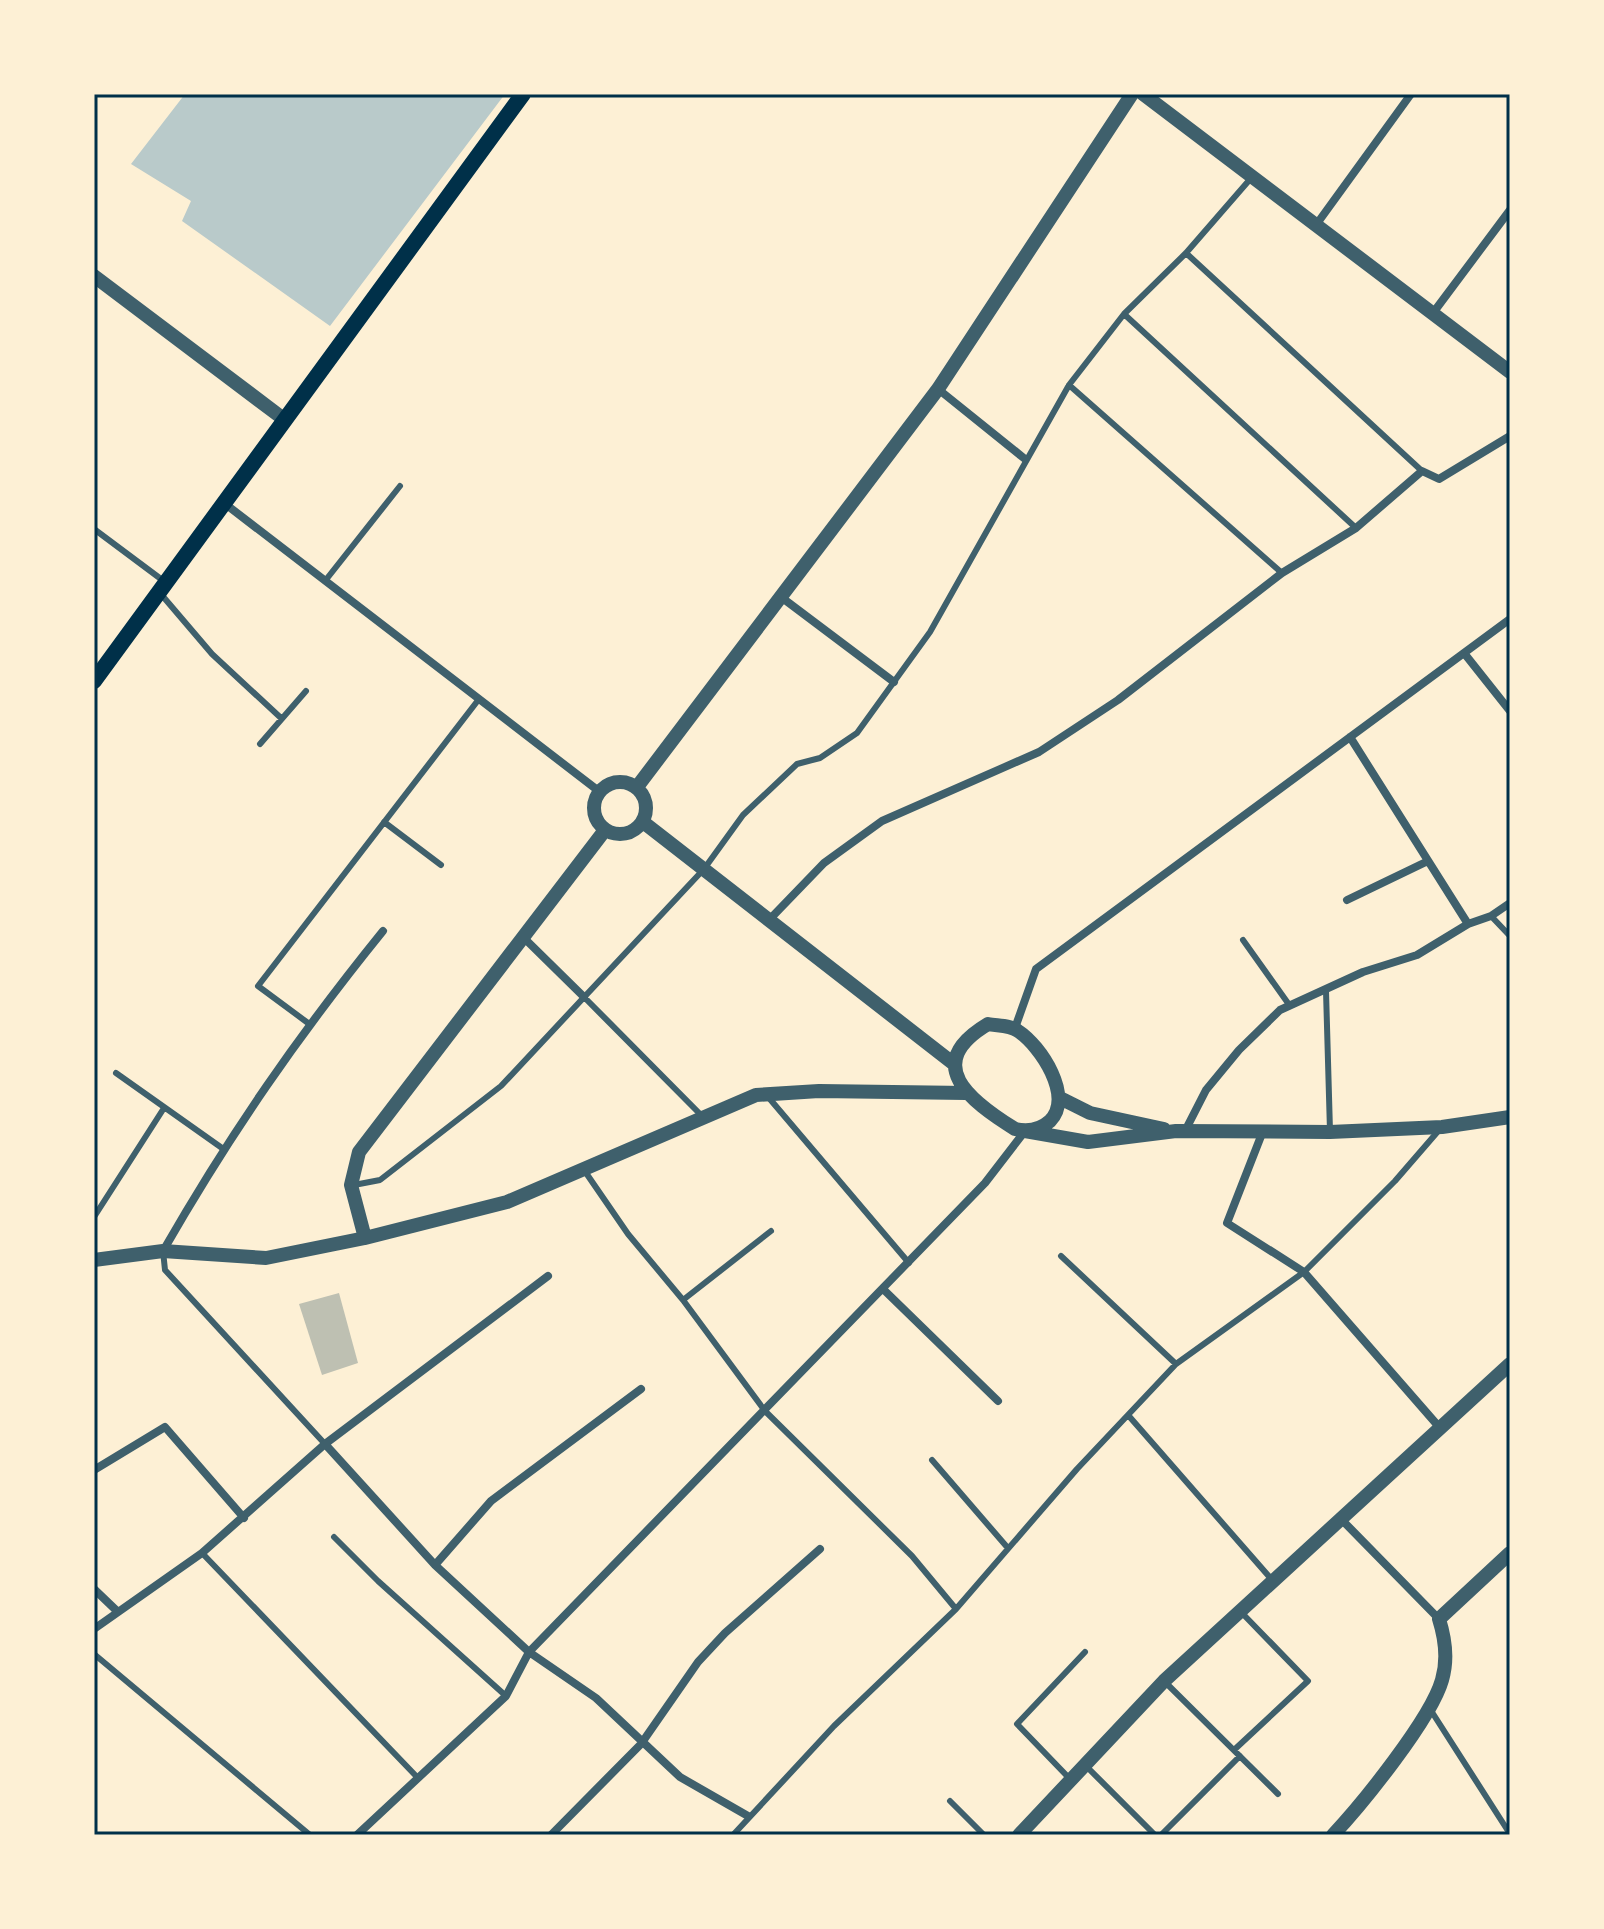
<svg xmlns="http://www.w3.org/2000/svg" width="1604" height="1929" viewBox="0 0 1604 1929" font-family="'Titillium Web',sans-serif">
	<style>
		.green { fill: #b9caca }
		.building { fill: #bec0b2 }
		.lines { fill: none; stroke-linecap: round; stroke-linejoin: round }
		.service { stroke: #3f606c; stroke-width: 6 }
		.minor { stroke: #3f606c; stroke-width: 8 }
		.tertiary { stroke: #3f606c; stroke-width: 14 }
		.secondary { stroke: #003049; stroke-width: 16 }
		.neatline { fill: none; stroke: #003049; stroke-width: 3 }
	</style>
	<rect width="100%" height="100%" fill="#fdf0d5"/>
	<path class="green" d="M185,94h320l-175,232 -148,-105 9,-20 -60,-37z"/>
	<path class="building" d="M339,1293l19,70 -36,12 -23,-71z"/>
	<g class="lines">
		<path class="service" d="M1186,253l236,218
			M1124,314l232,214
			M1069,385l213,188
			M94,529l71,53
			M325,581l75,-95
			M160,593l52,61 69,64
			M260,744l46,-53
			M384,822l57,43
			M1491,916l19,20
			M1243,940l47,66
			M1326,991l4,140
			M584,997l119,120
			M308,1023l-50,-37 221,-287
			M116,1073l106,75
			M769,1098l140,165
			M584,1170l44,64 55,66 82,111 147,145 44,53
			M354,1185l26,-5 121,-94 203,-217 39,-54 54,-51 23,-6 37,-25 73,-101 139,-247 55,-71 62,-61 66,-76
			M94,1217l70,-109
			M163,1251l2,19 160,174
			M1061,1256l115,108
			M683,1300l88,-69
			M1128,1415l145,166
			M932,1460l75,87
			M334,1537l44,44 128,115
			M202,1553l215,224
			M94,1654l216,181
			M1164,1681l114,113
			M1430,1709l80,125
			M1234,1750l74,-69 -68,-70
			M1085,1765l70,70
			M1071,1780l-54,-56 68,-72
			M950,1801l34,34
			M94,1833l2,2
			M733,1835l101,-109 122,-117 121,-140 99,-105 128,-92 91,-91 45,-52
			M1161,1835l79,-79"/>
		<path class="minor" d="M1316,225l95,-131
			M1433,313l77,-103
			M938,389l87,70
			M224,503l376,289
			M781,597l113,85
			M1464,653l46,58
			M1347,900l81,-39
			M769,920l55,-57 58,-42 157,-69 79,-52 164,-127 74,-45 66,-57 17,8 71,-43
			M1468,924l23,-8 19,-13
			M523,937l61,60
			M1015,1028l21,-59 474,-350
			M1185,1131l21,-41 33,-40 41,-40 83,-38 54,-17 51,-31 -118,-187
			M1263,1131l-36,92 77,49 136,156
			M163,1251c67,-117 135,-215 220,-320
			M883,1289l115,112
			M325,1444l110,121 94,87 67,46 84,79 68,39
			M94,1470l71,-43 79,91
			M1341,1519l98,100
			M435,1565l56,-64 150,-112
			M94,1589l24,23
			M94,1629l108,-76 123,-109 223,-168
			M357,1835l149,-139 23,-44 456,-469 40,-52
			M551,1835l90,-91 57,-82 27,-29 95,-84"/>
		<path class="tertiary" d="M1143,94l367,278
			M94,276l191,144
			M594 808a26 26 0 1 1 52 0a26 26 0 1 1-52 0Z
			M637,787l301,-398 194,-295
			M643,822l311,242
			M988,1024c9,2 22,1 30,7 23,15 56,66 32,90 -10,9 -22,11 -35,8 -45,-28 -94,-65 -27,-105z
			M1060,1098l30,15 74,16
			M1025,1131l63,11 88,-11 154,1 112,-5 68,-10
			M365,1238l-14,-53 8,-33 246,-322
			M94,1260l69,-9 103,7 99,-20 142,-36 249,-107 63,-4 147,2
			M1019,1835l145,-154 346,-317
			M1333,1835c29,-31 98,-116 109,-155 6,-20 3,-42 -3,-61l71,-66"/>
		<path class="secondary" d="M94,681l429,-587"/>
	</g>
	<rect width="1604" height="1929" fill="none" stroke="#fdf0d5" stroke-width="192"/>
	<rect x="96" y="96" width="1412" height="1737" class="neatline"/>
</svg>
